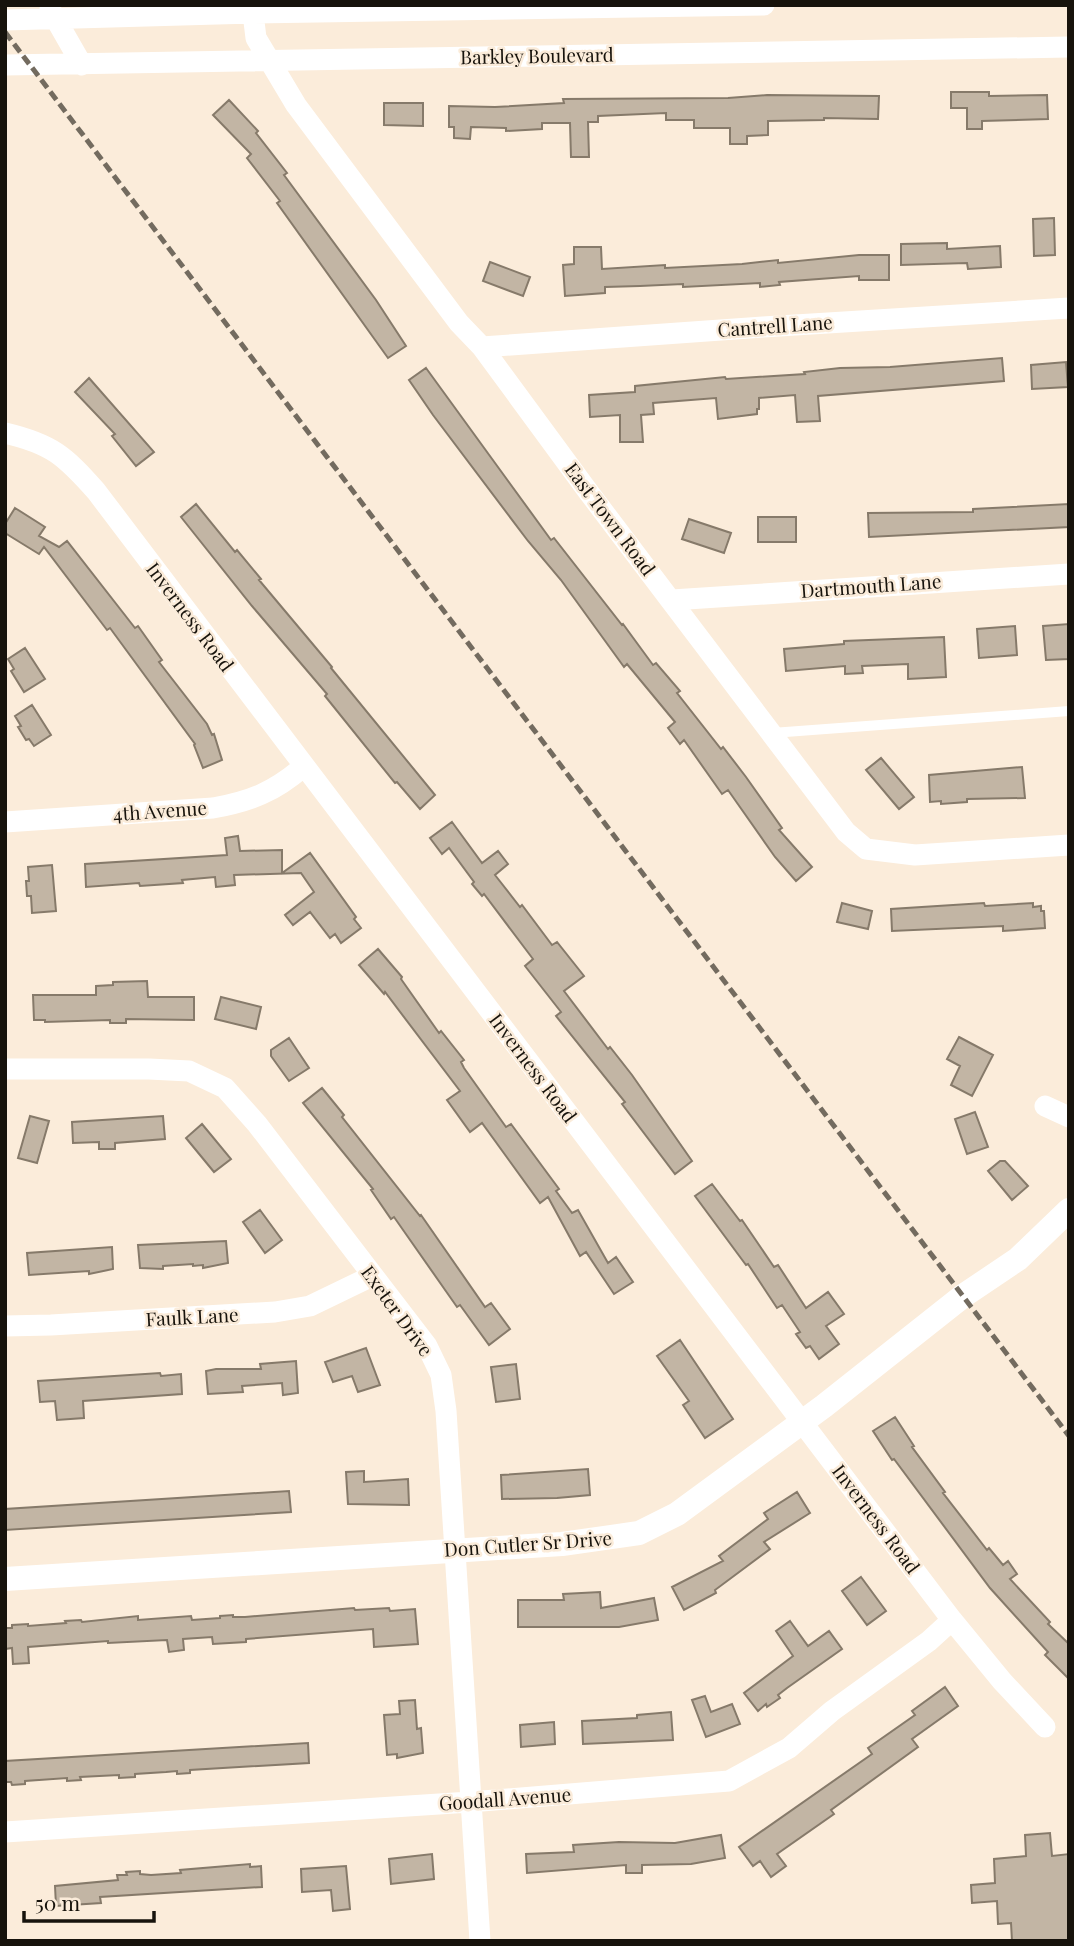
<svg xmlns="http://www.w3.org/2000/svg" width="1074" height="1946" viewBox="0 0 1074 1946" font-family="'Playfair Display',serif">
	<style>
		.building { fill: #c2b5a4; stroke: #867a6a; stroke-width: 2 }
		.lines { fill: none; stroke-linecap: round; stroke-linejoin: round }
		.service { stroke: #fff; stroke-width: 10 }
		.minor { stroke: #fff; stroke-width: 21 }
		.tertiary { stroke: #fff; stroke-width: 24 }
		.rail { stroke: #736b5f; stroke-width: 5; stroke-dasharray: 10 5; stroke-linecap: butt }
		.labels { text-anchor: middle; stroke-width: 5; stroke-linejoin: round; paint-order: stroke }
		.street-label { font-size: 19px; fill: #17130c; stroke: #fbecda }
	</style>
	<rect width="100%" height="100%" fill="#fbecda"/>
	<path class="building" d="M951,92h38v4l58,-1 1,24 -66,2v8h-15v-21h-16z
		M767,95l112,1 -1,23 -54,-1v2l-56,1v14l-21,1v8h-17v-16h-36v-8h-28v-7l-68,3v6h-10l1,35h-18l-1,-34h-28v6l-36,2v-3l-35,-1 -1,12 -16,-1v-11h-5v-21l46,1 69,-4 -1,-4 165,-1z
		M229,100l29,31 -2,2 31,40 -3,2 92,125 30,46 -18,12 -111,-155 3,-2 -33,-43 4,-4 -38,-39z
		M384,103h39v23l-39,-1z
		M1054,218l1,37 -21,1 -1,-37z
		M947,243v6l53,-3 1,21 -33,2 -1,-6 -66,2v-21z
		M574,247h27l1,22 63,-4v3l77,-4 36,-4v3l81,-8h30v25h-30v-4l-80,6 1,3 -20,2v-4l-77,4v-3l-43,2 -35,1v6l-40,3 -2,-31 11,-1z
		M490,262l40,15 -7,19 -40,-15z
		M1002,358l2,23 -186,15 2,25 -23,1 -2,-27 -36,3v11h-2v5l-39,5 -2,-21 -63,5 1,11 -13,1 2,27h-23v-27l-30,2 -1,-22 46,-3v-6l90,-9 1,2 79,-5 -1,-2 36,-4 50,-1z
		M1066,362l2,25 -36,2 -1,-24z
		M426,368l125,172 3,-2 68,87 1,-1 30,41 3,-2 24,28 -3,2 44,56 2,-2 23,30 36,51 -3,2 33,37 -16,14 -21,-24 -47,-67 -6,4 -38,-54 -4,4 -12,-16 7,-6 -48,-58 -3,3 -63,-87 -33,-39 -95,-126 -24,-35z
		M89,378l65,74 -18,14 -24,-30 3,-2 -40,-42z
		M196,504l39,48 2,-2 24,29 -2,1 73,87 -1,1 104,127 -15,14 -23,-27 -2,1 -70,-87 2,-2 -75,-88 -71,-89z
		M1069,504v23l-200,10 -1,-24 105,-1v-3z
		M15,508l30,19 -6,9 20,11 8,-6 68,87 3,-2 24,34 -3,2 48,62 5,11 2,-1 8,26 -19,8 -9,-23 1,-1 -85,-116 -3,2 -63,-83 -5,7 -34,-21v-9z
		M758,517h38v25h-38z
		M689,519l42,14 -7,20 -42,-14z
		M1069,624v35l-23,1 -3,-34z
		M1015,626l2,29 -38,3 -2,-29z
		M944,637l2,40 -38,2v-15l-46,2 1,7 -18,1v-8l-59,5 -2,-22 60,-5v-3z
		M25,648l20,31 -21,13 -13,-21 3,-2 -6,-10z
		M32,705l19,30 -17,11 -5,-7 -3,1 -8,-13 3,-1 -6,-10z
		M881,758l33,39 -15,12 -33,-39z
		M1022,767l3,31 -58,1v3l-26,2v-3l-11,1 -1,-27z
		M452,822l30,41 16,-12 10,13 -13,11 25,32 2,-2 30,40 5,-3 27,34 -20,15 44,58 2,-2 22,28 60,86 -17,13 -53,-70 3,-2 -69,-86 5,-4 -36,-46 8,-7 -49,-65 -2,2 -10,-12 2,-2 -25,-34 -7,6 -12,-16z
		M238,836l2,15 42,-1v23l28,-20 46,64 -2,2 7,9 -20,15 -6,-9 -5,4 -20,-26 -17,13 -8,-10 29,-23 -13,-19 -67,2 1,10 -19,2 -1,-10 -33,3 1,3 -43,3 -1,-3 -53,4 -1,-23 142,-9 -2,-17z
		M52,865l4,46 -24,2 -1,-17h-4l-1,-15h3l-1,-14z
		M842,903l30,8 -4,18 -31,-7z
		M984,903l1,3 48,-3v4l8,-1v5h3l1,17 -42,3v-5l-111,5 -1,-22z
		M378,949l24,28 -1,2 38,54 2,-2 23,29 -3,2 3,6 42,59 5,-3 48,65 -3,2 16,22 6,-3 30,53 8,-6 17,25 -19,12 -28,-42 -6,4 -32,-59 -8,6 -58,-80 -12,9 -23,-32 13,-9 -75,-99 -1,2 -25,-29z
		M147,981l1,16h46v23l-68,-1v4h-16v-3l-65,2v-2h-11l-1,-25h63v-9l17,-1v-3z
		M221,997l40,10 -5,22 -41,-10z
		M959,1037l34,18 -21,41 -21,-11 9,-19 -13,-7z
		M289,1038l20,30 -20,13 -18,-25v-6z
		M322,1088l22,27 -2,2 78,99 1,-1 64,92 6,-4 19,26 -21,16 -29,-40 -3,2 -63,-90 -3,2 -20,-29 2,-1 -70,-86z
		M975,1112l13,35 -21,7 -12,-35z
		M30,1116l19,5 -12,42 -19,-5z
		M163,1116l2,23 -50,4v6h-16v-7l-26,1 -1,-21z
		M202,1124l29,35 -17,13 -28,-34z
		M1000,1161h5l23,25 -16,14 -24,-29z
		M712,1184l28,37 2,-1 32,47 4,-2 28,43 22,-16 16,22 -18,12 13,18 -20,15 -9,-13 -4,2 -10,-14 4,-2 -18,-27 -5,3 -29,-44 -2,1 -51,-69z
		M260,1210l22,30 -17,13 -22,-31z
		M226,1241l2,22 -25,5v-3l-10,1v-2l-30,2v3l-23,-1 -2,-23z
		M112,1247l1,22 -24,5v-3l-60,4 -2,-22z
		M680,1340l53,79 -28,19 -22,-33 6,-4 -32,-45z
		M366,1348l14,37 -22,7 -6,-16 -19,6 -8,-20z
		M296,1361l2,32 -15,2 -1,-12 -40,3 1,6 -35,2 -2,-23 10,-2h45l-1,-5z
		M516,1364l4,35 -24,3 -5,-35z
		M160,1373l1,3 20,-2 1,20 -99,7 1,17 -27,2 -2,-19 -15,1 -2,-21z
		M895,1417l19,29 -2,1 33,45 -2,1 44,57 2,-2 14,17 5,-4 9,13 -7,5 40,43 -2,2 21,20v35l-24,-24 3,-3 -58,-64 -96,-129 -2,1 -19,-29z
		M588,1469l2,26 -33,3 -55,1 -1,-24z
		M364,1471v11l44,-3 1,26 -61,-1 -2,-32z
		M289,1491l2,21 -286,18v-21z
		M797,1492l13,21 -46,29 6,7 -55,41 1,3 -32,17 -12,-23 51,-26 -4,-5 49,-37 -4,-6z
		M861,1577l25,34 -19,14 -25,-34z
		M600,1592l1,16 53,-10 4,22 -39,7h-101v-27h46l-1,-6z
		M354,1608l1,2 34,-2 1,3 25,-2 3,35 -44,3 -1,-18 -127,10v3l-33,2 -1,-7 -29,2 1,11 -15,2 -2,-12 -59,3v-2l-80,6 1,16 -16,1 -1,-16 -7,1v-21h7v-3l16,-1v2l38,-3 -1,-2 16,-1 1,2 56,-6v4l53,-4 1,4 28,-2v-2l13,-1v2h12z
		M790,1621l18,25 21,-15 13,18 -55,39 -9,7 2,3 -13,9 -1,-3 -8,7 -14,-18 49,-37 -17,-25z
		M945,1687l13,19 -46,33 6,8 -87,63 3,4 -57,40 9,12 -15,11 -11,-16 -7,5 -14,-19 133,-93 -4,-6 47,-33 -3,-4z
		M705,1696l6,16 21,-8 8,20 -34,13 -14,-37z
		M415,1700l2,29 4,-1 2,25 -26,5v-4l-10,1 -3,-40 16,-1 -1,-13z
		M671,1712l2,28 -90,4 -1,-23 55,-3v-3z
		M554,1722l1,22 -34,3 -1,-22z
		M308,1743l1,20 -119,7v3l-13,1v-3l-11,1 -31,2v3l-16,1v-3l-39,2 1,3 -14,1v-3l-42,3v3l-13,1 -1,-3h-6v-21z
		M1050,1833l2,23 17,-2v87h-57l-1,-18 -13,1 -1,-23 -25,2 -1,-18 24,-2 -1,-24 32,-3 -1,-21z
		M721,1835l4,23 -34,6 -49,1v8h-16v-8l-99,8 -1,-19 48,-2 -1,-7 46,-3 56,1z
		M432,1854l2,25 -43,5 -2,-25z
		M250,1864v3l11,-1 1,21 -162,10 1,6 -45,3 -1,-20 63,-6 -1,-5h10l-1,-3 14,-1v3l11,1 30,-2 -1,-3z
		M346,1866l4,43 -17,2 -2,-21 -29,2 -1,-23z"/>
	<g class="lines">
		<path class="service" d="M772,733l297,-22"/>
		<path class="minor" d="M252,5l4,33 40,67 163,218 23,24 105,143 259,342 20,17 49,6 154,-10
			M50,9l32,56
			M5,20l248,-7 511,-8
			M5,65l1064,-18
			M482,347l281,-20 306,-19
			M5,433c47,11 60,23 91,58l856,1129 50,61 43,46
			M672,600l397,-26
			M5,822l208,-14c38,-7 61,-16 90,-41
			M5,1069h144l40,2 36,17 32,36 170,222 14,29 5,36 34,530
			M1045,1106l24,11
			M5,1326l46,-1 224,-13 35,-6 62,-30
			M5,1832l465,-30 259,-21 60,-33 43,-37 97,-70 23,-21"/>
		<path class="tertiary" d="M5,1579l557,-35 77,-11 38,-19 147,-108 139,-110 55,-37 51,-49"/>
		<path class="rail" d="M5,32l1064,1404"/>
	</g>
	<g class="labels">
		<g class="street-label">
			<text transform="translate(537 56) rotate(-1)" y="7">Barkley Boulevard</text>
			<text transform="translate(775 326) rotate(-4)" y="7">Cantrell Lane</text>
			<text transform="translate(610 519) rotate(53)" y="7">East Town Road</text>
			<text transform="translate(871 586) rotate(-4)" y="7">Dartmouth Lane</text>
			<text transform="translate(190 617) rotate(53)" y="7">Inverness Road</text>
			<text transform="translate(160 811) rotate(-4)" y="7">4th Avenue</text>
			<text transform="translate(533 1068) rotate(53)" y="7">Inverness Road</text>
			<text transform="translate(397 1311) rotate(54)" y="7">Exeter Drive</text>
			<text transform="translate(192 1317) rotate(-3)" y="7">Faulk Lane</text>
			<text transform="translate(876 1519) rotate(53)" y="7">Inverness Road</text>
			<text transform="translate(528 1544) rotate(-4)" y="7">Don Cutler Sr Drive</text>
			<text transform="translate(505 1799) rotate(-4)" y="7">Goodall Avenue</text>
		</g>
	</g>
	<rect width="1074" height="1946" fill="none" stroke="#17130c" stroke-width="14"/>
	<path d="M24 1911v10h130v-10" fill="none" stroke="#17130c" stroke-width="3.5"/>
	<text x="35" y="1911" font-size="21" fill="#17130c" stroke="#fbecda" stroke-width="5" paint-order="stroke">50 m</text>
</svg>
